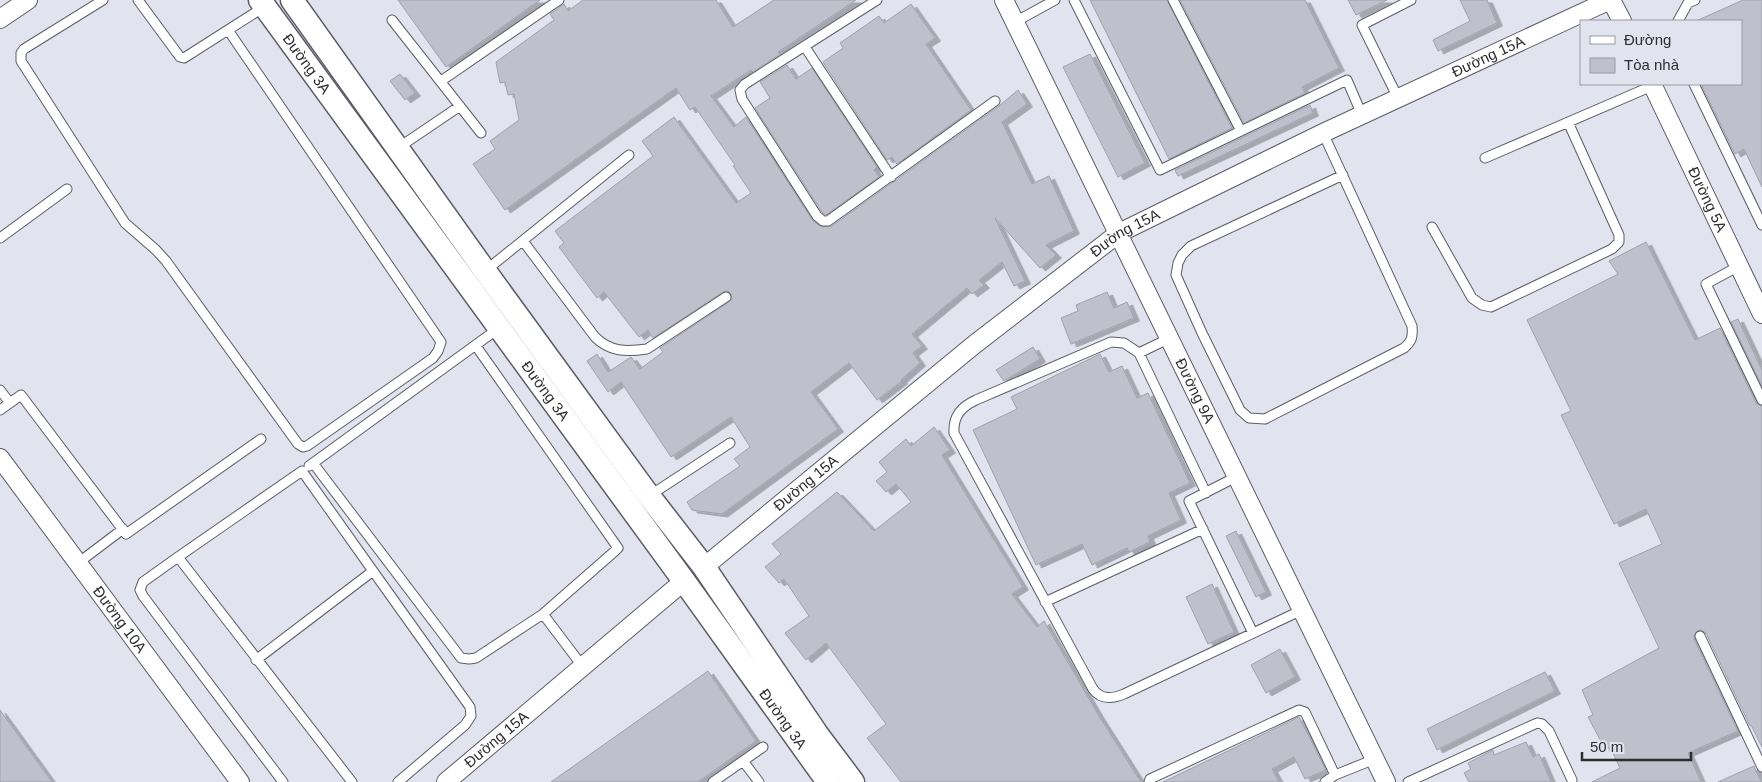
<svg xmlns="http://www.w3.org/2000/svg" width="1762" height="782" viewBox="0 0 1762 782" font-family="Arial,sans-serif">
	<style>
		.building { fill: #bfc0cb; stroke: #9fa1ac; filter: url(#shadow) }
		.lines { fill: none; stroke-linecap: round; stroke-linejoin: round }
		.service-casing { stroke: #5b5c66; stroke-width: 11 }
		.minor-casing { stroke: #5b5c66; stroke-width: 20 }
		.tertiary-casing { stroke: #5b5c66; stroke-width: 25 }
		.service { stroke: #fff; stroke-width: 9 }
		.minor { stroke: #fff; stroke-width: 18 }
		.tertiary { stroke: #fff; stroke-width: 22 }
		.labels { text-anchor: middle; stroke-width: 4.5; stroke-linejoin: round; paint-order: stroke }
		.street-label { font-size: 15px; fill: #2c2c31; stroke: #e1e3ee }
	</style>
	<defs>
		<filter id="shadow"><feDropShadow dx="5.5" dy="3" stdDeviation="0" flood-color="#0004"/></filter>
	</defs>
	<rect width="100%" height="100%" fill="#e1e3ee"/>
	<path class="building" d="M398,0h142l-94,67z
		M583,0h133l17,27 41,-27h82l-78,52 2,2 -27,18 -2,-2 -40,26 23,31 12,-10 67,104 9,6 10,-1 167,-120 19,-16 9,14 -25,18 30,62 17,-8 25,55 -28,14 10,10 -16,13 -45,-50 30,63 -11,5 -12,-24 -23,18 5,5 -12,9 -5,-6 -55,46 10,12 -9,7 7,10 -19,17 1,1 -25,19 -28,-37 -38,29 27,37 -116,85 -30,-4 -5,-8 53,-36 -6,-7 16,-12 -19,-30 -60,40 -50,-75 -13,10 -21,-31 10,-7 11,18 23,-15 9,12 23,-17 -3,-4 69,-46 3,-3 -1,-5 -3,-3 -5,1 -70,46 -5,-8 -9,7 -35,-45 -7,6 -38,-51 5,-4 -9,-12 98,-75 -11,-15 32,-24 62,86 15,-10 -18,-27 2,-1 -40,-58 -5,3 -14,-22 -171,122 -32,-46 22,-15 -5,-8 29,-21 -5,-26 -6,1 -3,-13 -5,1 -4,-21 58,-42 -4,-6 14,-10 4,7z
		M1090,0h77l65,128 -63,31z
		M1180,0h125l34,68 -37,19 3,6 -61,30z
		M1348,0h39l-31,15z
		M1460,0h27l10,23 -59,28 -5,-11 37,-19z
		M1743,0h19v187l-18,-38 -9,5 -34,-70h40v-63h-45z
		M911,4l24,34 -9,6 45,66 -74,54 -5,-7 -5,3 -64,-98 20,-14 -3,-5 39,-27 5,7z
		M1090,54l55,109 -27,14 -55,-110z
		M787,65l9,14 16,-11 65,99 -3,3 5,7 -53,38 -4,-3 -67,-104 15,-10 -10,-16z
		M400,74l15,19 -10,7 -15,-19z
		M1310,105l3,8 -135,63 -3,-6z
		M1646,242l49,98 25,-12 36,75 6,3v341l-11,-22 -1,1 -44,-93 -5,-3 -4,1 -3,4v4l44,92 -50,22 13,29h-109l28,-14 -10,-21 -5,2 -17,-32 5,-2 -11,-25 77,-42 -40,-85 43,-19 -16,-35 -32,15 -53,-109 10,-4 -44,-91 91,-46 -9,-13z
		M1107,292l7,16 13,-6 7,16 -63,26 -10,-26 17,-7 -2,-6z
		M1738,319l24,51v16l-31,-64z
		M1033,347l7,12 -36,22 -8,-11z
		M1100,354l9,18 13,-6 15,32 11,-5 42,90 -21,10 12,27 -33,16 2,6 -21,10 -2,-4 -35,17 -10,-21 -46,21 -63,-135 44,-21 -6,-12z
		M934,427l16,23 -8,5 81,132 -11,7 25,33 7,-6 55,95 42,66h-240l-34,-44 19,-14 -60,-81 -20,17 -21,-27 24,-17 -25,-37 -5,4 -14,-16 16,-13 -9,-10 65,-52 37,39 37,-29 -15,-18 -10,8 -10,-11 11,-9 -8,-10 27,-23 5,7z
		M1236,531l30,61 -10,5 -30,-61z
		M1212,584l22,48 -26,12 -22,-47z
		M1280,649l15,28 -29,16 -15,-28z
		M708,671l48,70 -58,41h-147z
		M1545,672l10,19 -118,59 -10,-21z
		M0,710l52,72h-52z
		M1299,717l27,53 -21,9 -11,-22 -22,12 7,13h-116z
		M1526,742l7,15 6,-3 12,28h-82l-5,-9 7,-4 -3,-6 25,-13 1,5z
		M1754,766l7,16h-43z"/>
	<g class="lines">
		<defs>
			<path id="service" d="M103,0l-79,49 -3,4v8l104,162 31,27 10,11 132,183 5,3 4,-1 126,-88 5,-7 3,-9 -213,-312
				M138,0l42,57 4,1 80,-51
				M877,0l-132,84 -5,6 2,9 75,117 6,5h5l167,-120
				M1074,0l86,170 187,-90 15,35
				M1173,0l68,131
				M392,20l89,113
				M1678,21l10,-18 7,-3
				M1015,22l40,-22
				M805,47l86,130
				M441,81l118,-81
				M1694,84l68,141
				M1398,98l-36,-73 49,-25
				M1323,133l89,193c1,11 0,15 -8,22l-139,71 -16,-1 -9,-8 -38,-77 -26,-58 2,-12 4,-8 9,-9 152,-71
				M398,148l62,-42
				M1485,158l167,-72
				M1432,227l40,71 10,7 9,2 121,-58 7,-7v-7l-51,-113
				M0,238l67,-49
				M523,241l72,96c15,15 31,15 52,12l79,-52
				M1739,266l-33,18 56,116
				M485,271l144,-116
				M1170,338l-31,15 -15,-10 -13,-1 -135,58c-15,7 -23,16 -22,33l139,256c8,11 19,10 31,5l178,-84
				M476,346l142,202 -3,3 -72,63
				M1139,353l67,140
				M0,390l10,13
				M0,410l21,-15 105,139 135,-95
				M313,463l148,195 8,1 7,-1 67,-44 40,53
				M309,466l190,-138
				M1238,476l-49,25 64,132
				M649,496l81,-53
				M178,557l124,-86 71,100 -117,89
				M78,563l45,-34
				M373,571l97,136 1,9 -6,9 -67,57
				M1045,602l158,-73
				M1700,636l62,131
				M743,761l16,21
				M283,782l-140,-186 -3,-6 3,-8 35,-25 174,225
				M713,782l50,-35
				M1149,782l1,-3 149,-69 6,2 30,63
				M1325,782l10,-7 40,-16
				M1408,782l129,-59 5,1 7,7 23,49"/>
			<g id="minor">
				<path id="s1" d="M1004,0l382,782"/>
				<path d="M1611,0l11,21"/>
				<path d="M0,19l28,-19"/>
				<path id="s2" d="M1652,84l110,230"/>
				<path id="s3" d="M0,458l240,324"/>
				<path id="s4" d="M704,567l271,-223 144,-111 204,-100 287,-133"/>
				<path id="s5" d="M446,782l238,-201"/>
			</g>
			<g id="tertiary">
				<path id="s6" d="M260,0l424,581 144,201"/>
				<path d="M292,0l193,271 164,225 55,71 113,167 36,48"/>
			</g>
		</defs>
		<use href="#service" class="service-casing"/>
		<use href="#minor" class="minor-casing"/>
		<use href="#tertiary" class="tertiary-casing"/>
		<use href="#service" class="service"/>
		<use href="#minor" class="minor"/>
		<use href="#tertiary" class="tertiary"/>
	</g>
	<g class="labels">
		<g class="street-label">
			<text dy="5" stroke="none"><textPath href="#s4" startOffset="942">Đường 15A</textPath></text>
			<text dy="5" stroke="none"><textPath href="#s6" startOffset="79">Đường 3A</textPath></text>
			<text dy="5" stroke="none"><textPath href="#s2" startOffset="128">Đường 5A</textPath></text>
			<text dy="5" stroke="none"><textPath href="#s4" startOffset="538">Đường 15A</textPath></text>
			<text dy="5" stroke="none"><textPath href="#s6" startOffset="484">Đường 3A</textPath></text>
			<text dy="5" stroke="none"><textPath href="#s1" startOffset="435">Đường 9A</textPath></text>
			<text dy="5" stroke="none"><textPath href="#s4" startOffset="132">Đường 15A</textPath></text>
			<text dy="5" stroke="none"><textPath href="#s3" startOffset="201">Đường 10A</textPath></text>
			<text dy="5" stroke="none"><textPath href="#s6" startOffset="889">Đường 3A</textPath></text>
			<text dy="5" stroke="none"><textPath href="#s5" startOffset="66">Đường 15A</textPath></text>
		</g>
	</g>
	<rect x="1580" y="20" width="162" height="65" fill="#e1e3ee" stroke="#999aa2"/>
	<rect x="1590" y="36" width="25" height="8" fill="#ffffff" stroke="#999aa2"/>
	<text x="1624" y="45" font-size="15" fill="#2c2c31">Đường</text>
	<rect x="1590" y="58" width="25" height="15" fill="#bfc0cb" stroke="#999aa2"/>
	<text x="1624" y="70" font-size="15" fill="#2c2c31">Tòa nhà</text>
	<path d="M1582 752v8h109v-8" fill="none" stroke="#2c2c31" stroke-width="2.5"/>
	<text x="1590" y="752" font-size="15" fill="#2c2c31" stroke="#e1e3ee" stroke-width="4" paint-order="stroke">50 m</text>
</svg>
